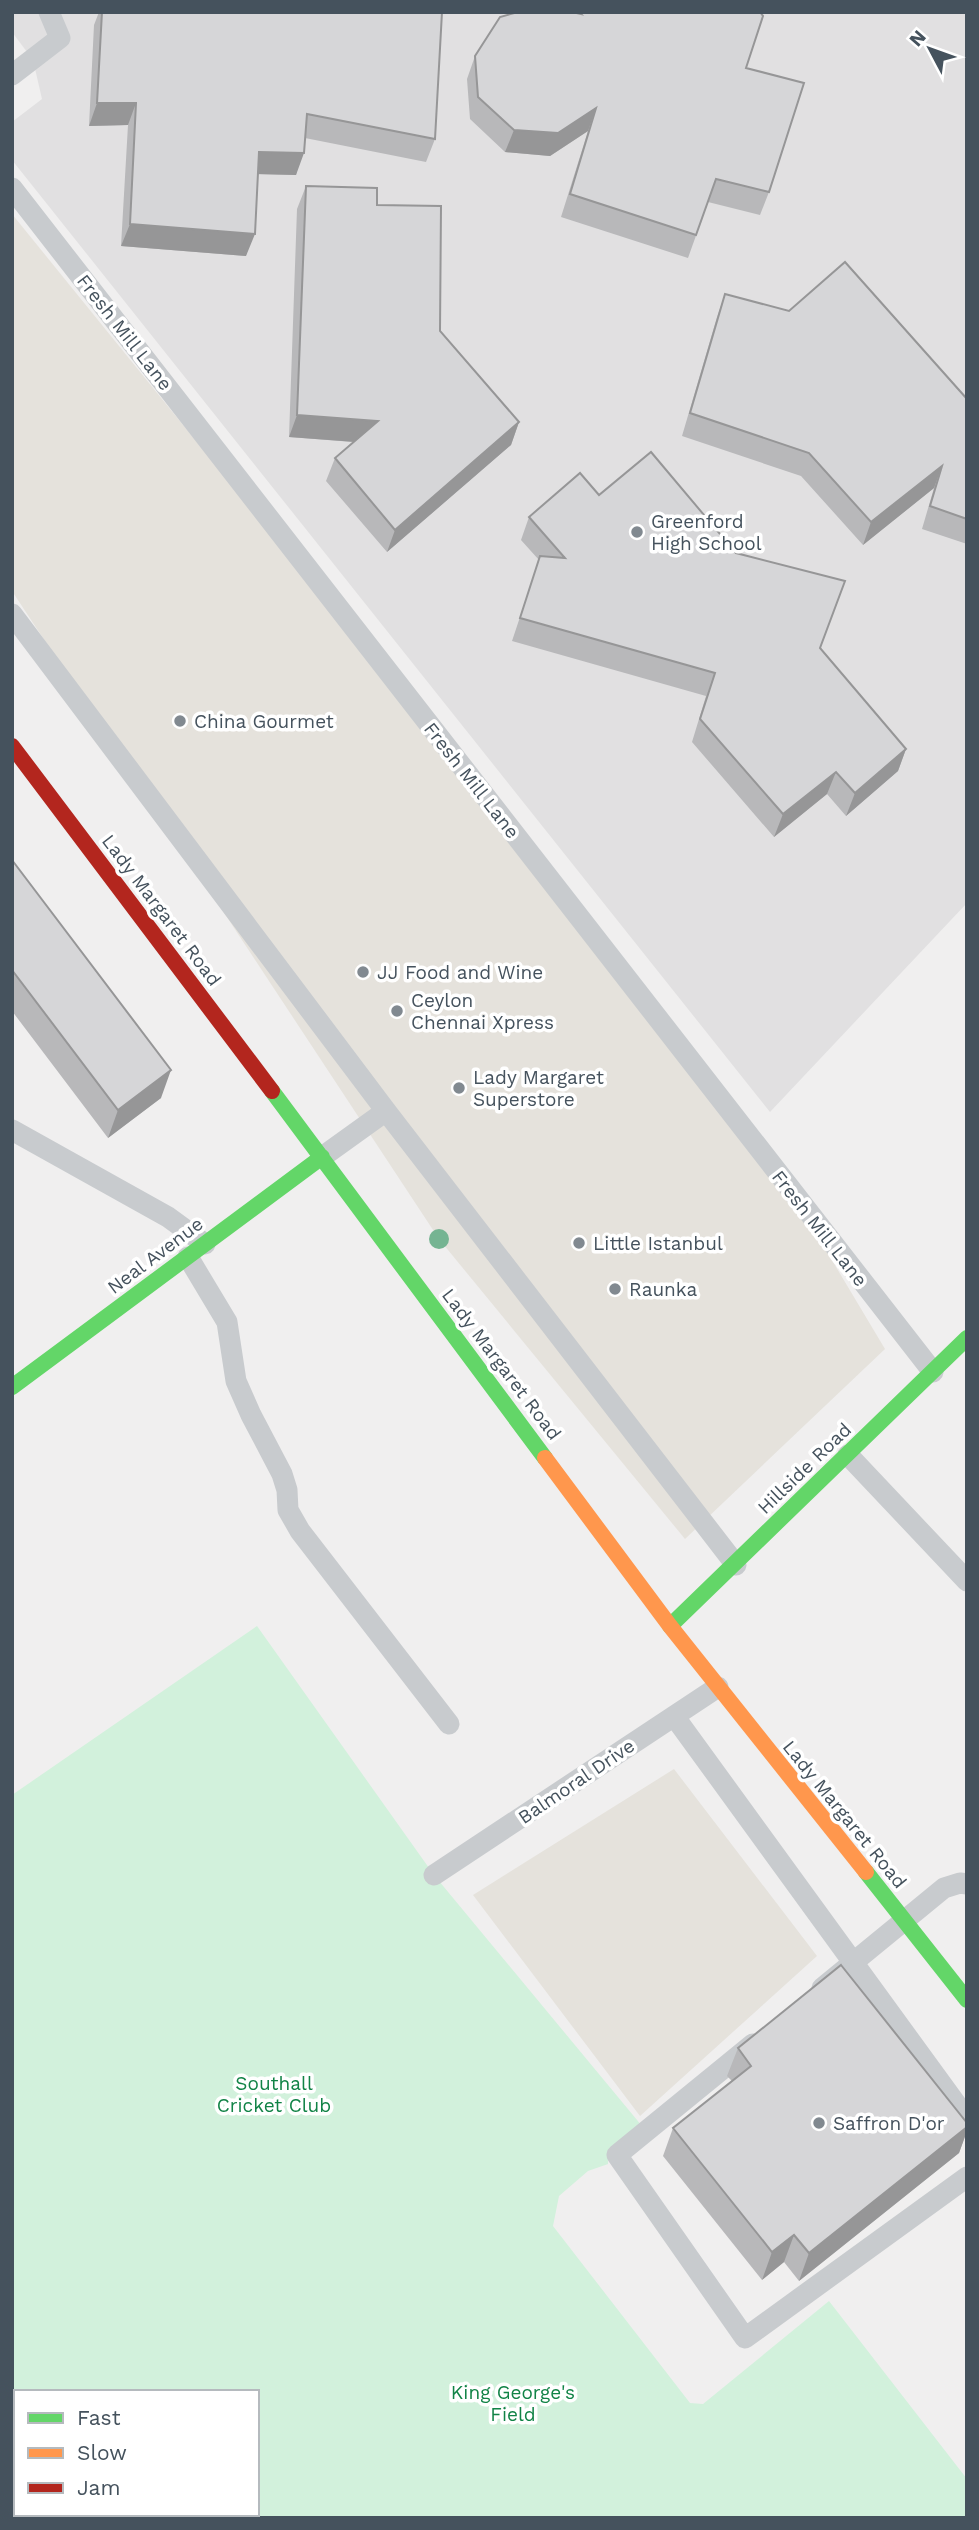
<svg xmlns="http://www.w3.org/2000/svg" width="979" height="2530" viewBox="0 0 979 2530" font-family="'Work Sans',sans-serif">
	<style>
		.commercial { fill: #e5e2dc }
		.education { fill: #e1e0e1 }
		.green { fill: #d2f1dc }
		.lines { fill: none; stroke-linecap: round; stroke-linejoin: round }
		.lane { stroke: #c8cbce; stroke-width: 21 }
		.fast { stroke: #63d668; stroke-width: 16 }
		.slow { stroke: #ff974d; stroke-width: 16 }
		.jam { stroke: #b3261e; stroke-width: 16 }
		.tree { fill: #75b492 }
		.wall { fill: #b8b8ba }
		.shaded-wall { fill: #969697 }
		.building { fill: #d6d6d8; stroke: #969697; stroke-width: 2 }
		.poi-dot { fill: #818990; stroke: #fff; stroke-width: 2.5 }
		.labels { text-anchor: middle; stroke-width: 7; stroke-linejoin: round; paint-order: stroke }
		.street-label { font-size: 19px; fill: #45525d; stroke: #fff }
		.poi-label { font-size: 19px; fill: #45525d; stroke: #fff; text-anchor: start }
		.park-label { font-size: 19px; fill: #118346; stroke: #fff }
	</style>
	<rect width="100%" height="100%" fill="#f0efef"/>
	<path class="commercial" d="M12,214l741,914 132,221 -200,190 -246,-300 -427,-648z
		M674,1769l143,187 -177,160 -167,-221z"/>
	<path class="education" d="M12,12h955v891l-197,209 -758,-952v-38l30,-23 -9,-39 -21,-28z"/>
	<path class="green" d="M257,1626l177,249 208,251 -34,28v10l-20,7 -29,25 -6,30 137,177 13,1 126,-103 138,178v39h-776l3,-4h63v-122h-241v122h169l-5,4h-168v-723z"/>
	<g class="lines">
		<path class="lane" d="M12,75l48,-37 -11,-26
			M12,188l921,1184
			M12,614l374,497 350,454
			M12,1130l156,87 37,27
			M322,1157l64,-46
			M188,1257l39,65 9,59 15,34 31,59 5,16 1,20 12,21 149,193
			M848,1455l119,126
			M674,1716l293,403
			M434,1875l284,-188
			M822,1988l122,-100 16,-5 7,1
			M753,2044l-136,111 128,183 222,-161"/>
		<path class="fast" d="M272,1091l273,367
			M12,1387l310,-230
			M670,1626l297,-288
			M866,1872l101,128"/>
		<path class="slow" d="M545,1458l125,168 196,246"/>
		<path class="jam" d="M12,746l260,345"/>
	</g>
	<circle class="tree" cx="439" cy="1239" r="10"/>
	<path class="wall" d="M99,12h343l-7,127 -9,23 -121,-24 -9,37 -38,-1 -12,82 -125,-10 7,-121 -39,1 5,-101z
		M518,12h242l-14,56 23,124 -9,23 -52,-13 -20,56 -127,-41 27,-86 -38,25 -45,-4 -35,-33 -3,-40 8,-23z
		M306,186l71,19 63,126 79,91 -8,23 -124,107 -61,-71 9,-23 18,-16 -64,-5 8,-228z
		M725,294l242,105v145l-45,-15 12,-41 -71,57 -62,-69 -119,-40 35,-119z
		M599,495l137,58 84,95 86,101 -8,22 -52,45 -19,-22 -53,43 -82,-95 14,-46 -194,-55 27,-81 -18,-20 8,-23z
		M12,860l149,238 -53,40 -96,-127z
		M738,2048l229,75v8l-8,22 -160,128 -15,-19 -22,18 -99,-124 10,-28 59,-47 -5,-5z"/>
	<path class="shaded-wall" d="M97,103h39l-8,22 -39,1z
		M596,108l-8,23 -38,25 -45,-4 9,-22z
		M259,152l45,1 -8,22 -45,-1z
		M130,224l125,10 -9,22 -125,-10z
		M297,415l81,6 -9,22 -80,-6z
		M519,422l-8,23 -124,107 8,-22z
		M942,466l-8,22 -71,57 8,-23z
		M906,749l-8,22 -52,45 9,-23z
		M836,772l-9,22 -53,43 9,-23z
		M171,1070l-10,28 -53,40 10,-28z
		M967,2127v4l-8,22 -160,128 10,-28z
		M794,2235l-10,27 -22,18 10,-28z"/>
	<path class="building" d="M102,12h340l-7,127 -128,-25 -3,39 -45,-1 -4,82 -125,-10 6,-121h-39z
		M518,12h54l9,2 -2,-2h181l3,4 -17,52 58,15 -35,109 -53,-13 -20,56 -126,-41 26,-86 -38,25 -44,-3 -36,-33 -3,-41 25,-39z
		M306,186l71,2v17l64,1 -1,125 79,91 -124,108 -60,-72 43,-37 -81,-6z
		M845,262l122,137v120l-37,-13 12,-40 -71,56 -62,-69 -119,-40 35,-119 64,17z
		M651,452l85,101 109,28 -25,67 86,101 -51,44 -19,-21 -53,42 -83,-95 15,-46 -195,-55 20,-62 25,2 -36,-41 51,-44 19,22z
		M12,860l159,210 -53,40 -106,-140z
		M841,1965l126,158v4l-158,126 -15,-18 -22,17 -99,-124 78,-62 -13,-18z"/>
	<g class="poi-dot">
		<circle cx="637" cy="532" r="7"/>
		<circle cx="180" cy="721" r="7"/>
		<circle cx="363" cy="972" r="7"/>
		<circle cx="397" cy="1011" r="7"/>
		<circle cx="459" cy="1088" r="7"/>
		<circle cx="579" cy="1243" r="7"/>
		<circle cx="615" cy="1289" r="7"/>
		<circle cx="819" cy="2123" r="7"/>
	</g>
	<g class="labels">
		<g class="street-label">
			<text transform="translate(125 332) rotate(52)" y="7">Fresh Mill Lane</text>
			<text transform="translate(472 780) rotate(52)" y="7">Fresh Mill Lane</text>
			<text transform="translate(162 910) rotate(53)" y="7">Lady Margaret Road</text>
			<text transform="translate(820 1228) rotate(52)" y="7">Fresh Mill Lane</text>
			<text transform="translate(155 1255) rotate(-37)" y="7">Neal Avenue</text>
			<text transform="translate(502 1364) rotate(53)" y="7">Lady Margaret Road</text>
			<text transform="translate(804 1468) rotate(-44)" y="7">Hillside Road</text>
			<text transform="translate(576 1781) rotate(-34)" y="7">Balmoral Drive</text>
			<text transform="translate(845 1814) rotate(51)" y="7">Lady Margaret Road</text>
		</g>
		<g class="poi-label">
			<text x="651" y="528">Greenford<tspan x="651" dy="22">High School</tspan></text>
			<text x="194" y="728">China Gourmet</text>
			<text x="377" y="979">JJ Food and Wine</text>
			<text x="411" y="1007">Ceylon<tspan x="411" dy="22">Chennai Xpress</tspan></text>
			<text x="473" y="1084">Lady Margaret<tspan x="473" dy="22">Superstore</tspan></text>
			<text x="593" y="1250">Little Istanbul</text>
			<text x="629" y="1296">Raunka</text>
			<text x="833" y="2130">Saffron D'or</text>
		</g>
		<g class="park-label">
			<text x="274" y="2090">Southall<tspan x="274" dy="22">Cricket Club</tspan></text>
			<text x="513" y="2399">King George's<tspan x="513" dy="22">Field</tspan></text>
		</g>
	</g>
	<rect width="979" height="2530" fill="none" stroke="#45525d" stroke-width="28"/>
	<rect x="14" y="2390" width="245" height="126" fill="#ffffff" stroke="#b5babe" stroke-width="2"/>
	<rect x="28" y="2413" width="35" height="10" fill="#63d668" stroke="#b5babe" stroke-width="2"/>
	<text x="77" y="2425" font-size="21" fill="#45525d">Fast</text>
	<rect x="28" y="2448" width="35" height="10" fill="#ff974d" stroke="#b5babe" stroke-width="2"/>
	<text x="77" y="2460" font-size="21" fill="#45525d">Slow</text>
	<rect x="28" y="2483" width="35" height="10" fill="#b3261e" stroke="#b5babe" stroke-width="2"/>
	<text x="77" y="2495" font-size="21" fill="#45525d">Jam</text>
	<g transform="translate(930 49) rotate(311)" stroke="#ffffff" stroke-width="5" paint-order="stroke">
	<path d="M0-5L12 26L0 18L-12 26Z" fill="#45525d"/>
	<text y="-10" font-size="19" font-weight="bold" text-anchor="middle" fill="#45525d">N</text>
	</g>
</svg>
